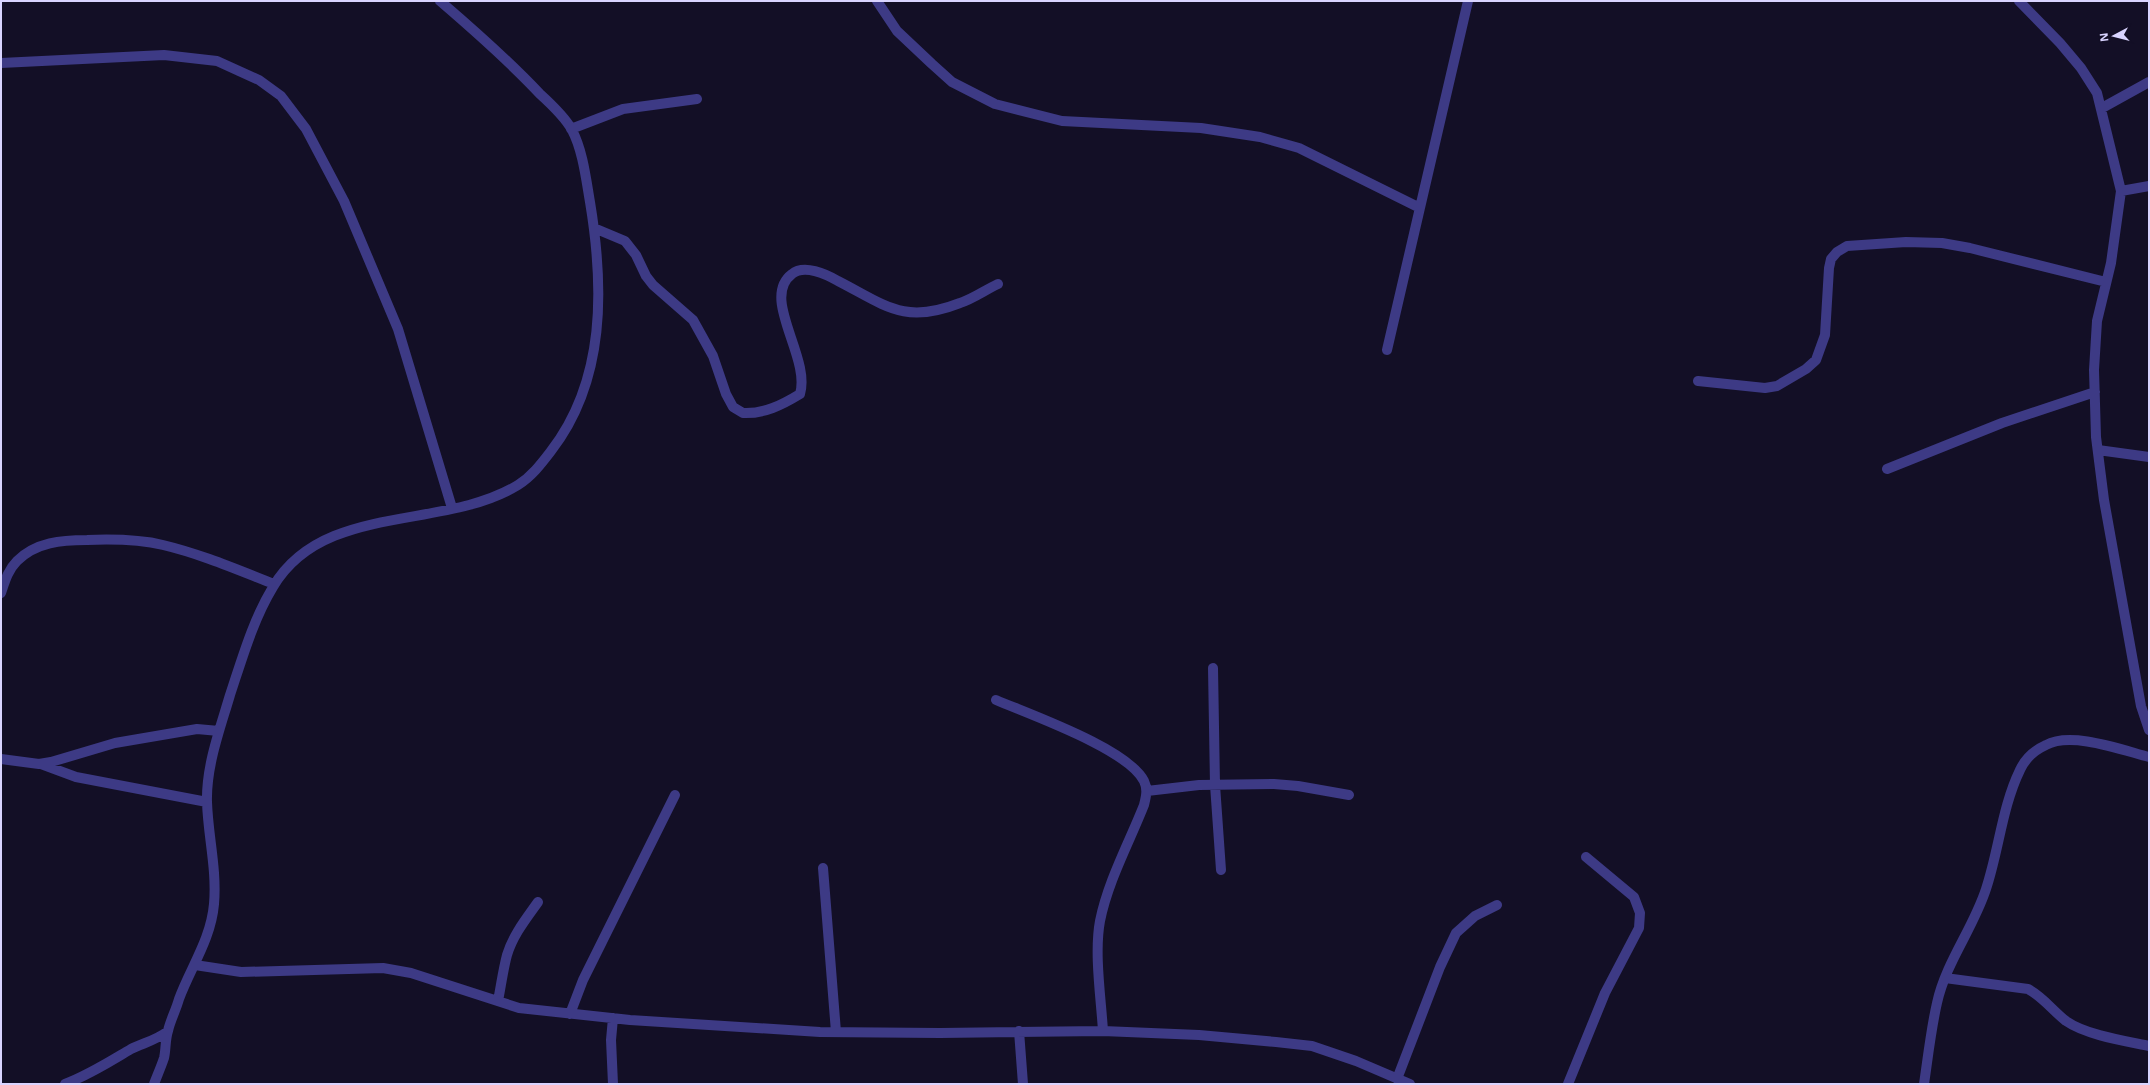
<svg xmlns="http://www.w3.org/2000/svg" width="2150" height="1085" viewBox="0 0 2150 1085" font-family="'Noto Sans',sans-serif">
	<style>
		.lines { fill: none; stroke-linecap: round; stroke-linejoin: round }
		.minor { stroke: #3d3a85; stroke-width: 10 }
	</style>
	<rect width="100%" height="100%" fill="#130f26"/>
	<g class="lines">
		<path class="minor" d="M877,1l20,30 35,33 20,18 43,22 67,17 139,7 59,9 39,11 121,60
			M2019,1l41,42 21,25 16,25 24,98 -10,72 -14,58 -3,49 2,67 8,63 37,206 8,24
			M1,63l163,-8 53,6 42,19 22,16 25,33 38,72 54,128 54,179
			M2102,108l47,-26
			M571,129l52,-20 74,-10
			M2121,191l28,-5
			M594,228l31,13 11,14 10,21 7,9 40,35 20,36 13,38 7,13 10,6c21,1 39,-8 57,-19 11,-37 -40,-96 -8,-120 12,-10 34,0 46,7 47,24 66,44 122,22 13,-4 25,-13 38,-19
			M1387,350l81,-349
			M1698,381l67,7 12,-2 29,-17 10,-9 9,-25 4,-67 2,-9 6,-7 10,-6 59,-4 36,1 28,5 136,34
			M2098,450l51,7
			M1887,469l115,-46 93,-31
			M1,593c4,-12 7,-23 16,-32 19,-19 45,-21 70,-21 26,-1 51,-1 76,5 38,9 75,25 111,39
			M1213,668l2,117 6,85
			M996,700c35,15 132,49 148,81 4,8 2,16 0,24 -15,38 -36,76 -44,116 -6,32 1,77 3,110
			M1,759l38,5 12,-2 64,-19 82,-14 22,2
			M41,764l35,13 131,25
			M1147,791l52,-6 75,-1 24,2 51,9
			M823,868l13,164
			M195,965l46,7 142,-4 28,5 108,35 111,12 190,12 120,1 163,-2 96,4 77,7 36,4 44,15 54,23
			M1945,978l83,11c15,8 24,21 38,32 20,14 59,20 83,25
			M498,1001c3,-15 5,-31 9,-46 6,-20 19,-36 31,-53
			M570,1014l13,-34 92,-185
			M1019,1031l4,53
			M1397,1079l43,-112 16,-34 19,-17 22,-11
			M65,1084c24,-9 44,-22 66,-35 12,-6 26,-9 37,-18
			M154,1084c3,-8 7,-17 10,-26 2,-8 1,-18 4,-27 2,-10 8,-21 11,-32 12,-32 32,-60 35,-95 3,-35 -6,-68 -7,-102 -1,-36 13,-73 23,-107 12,-36 23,-75 43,-108 50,-85 170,-56 245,-102 14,-9 23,-21 33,-34 55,-71 53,-164 39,-249 -4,-23 -7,-51 -18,-72 -7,-13 -21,-26 -32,-36 -31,-33 -65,-63 -100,-93
			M613,1084l-2,-44 2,-22
			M1568,1084l37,-91 34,-65 1,-15 -6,-16 -48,-40
			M1924,1084c4,-27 7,-55 13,-81 9,-41 36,-74 49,-114 13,-39 16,-82 34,-119 5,-11 15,-20 26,-25 25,-14 76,5 103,12"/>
	</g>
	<rect width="2150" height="1085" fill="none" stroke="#d9d4ff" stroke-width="4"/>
	<g transform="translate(2114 36) rotate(263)" stroke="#130f26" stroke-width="3" paint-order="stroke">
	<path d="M0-3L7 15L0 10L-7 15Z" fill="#d9d4ff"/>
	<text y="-6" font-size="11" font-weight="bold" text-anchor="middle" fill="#d9d4ff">N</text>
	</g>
</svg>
